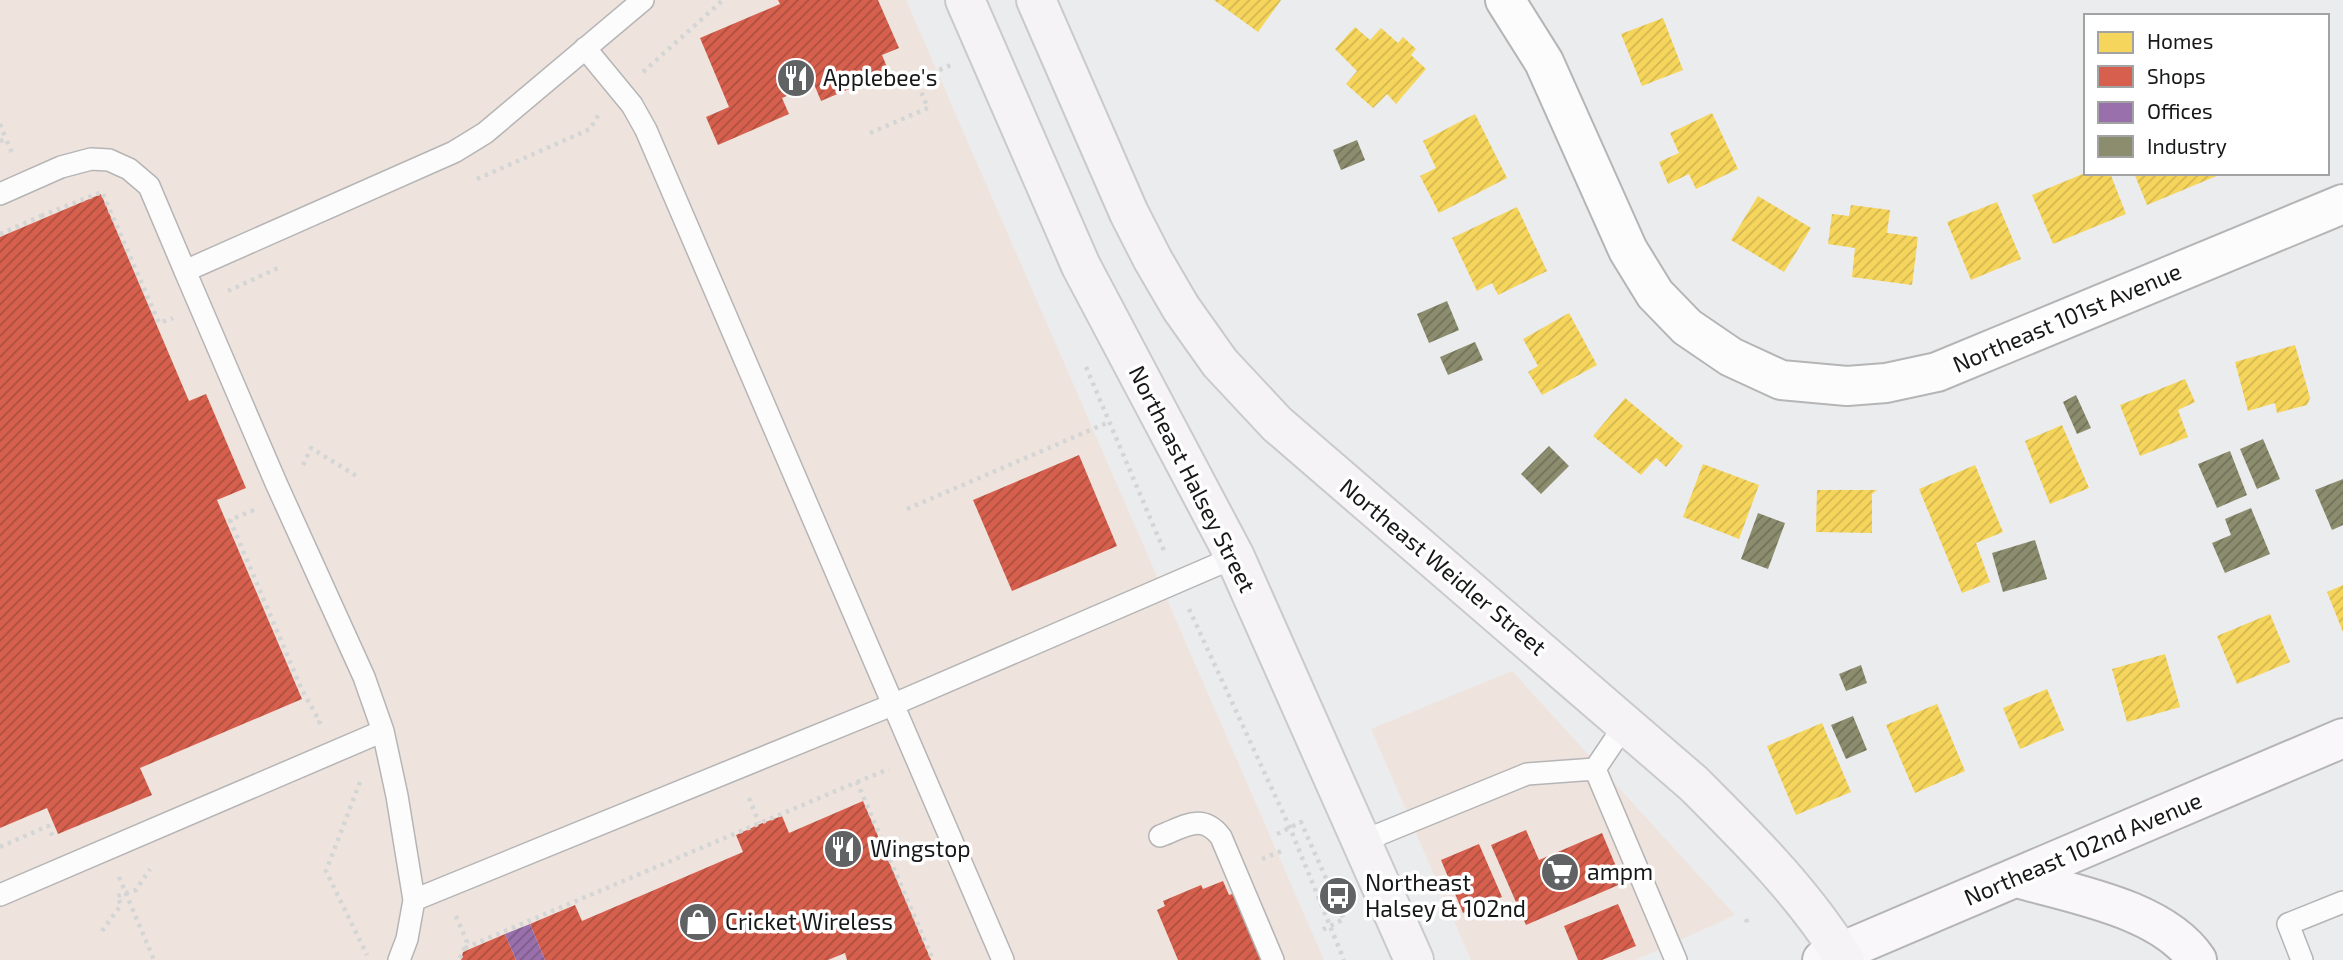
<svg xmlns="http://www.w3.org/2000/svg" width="2343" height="960" viewBox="0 0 2343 960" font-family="'Exo 2',sans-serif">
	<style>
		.commercial { fill: #efe3dd }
		.homes { fill: url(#homes-hatch) }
		.shops { fill: url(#shops-hatch) }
		.offices { fill: url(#offices-hatch) }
		.industry { fill: url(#industry-hatch) }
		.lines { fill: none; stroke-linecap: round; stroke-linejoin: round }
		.lane-casing { stroke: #b5b5b6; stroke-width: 24 }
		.street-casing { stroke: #b5b5b6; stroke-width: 42 }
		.secondary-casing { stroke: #b5b5b6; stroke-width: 42 }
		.primary-casing { stroke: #c9cacb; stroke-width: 42 }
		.path { stroke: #d4d5d5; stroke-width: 4.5; stroke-dasharray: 3.5 5; stroke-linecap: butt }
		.lane { stroke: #fcfcfc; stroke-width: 21 }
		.street { stroke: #fcfcfc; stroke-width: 38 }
		.secondary { stroke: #f9f7fa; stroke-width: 38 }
		.primary { stroke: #f6f3f6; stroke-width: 38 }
		.labels { text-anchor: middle; stroke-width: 7; stroke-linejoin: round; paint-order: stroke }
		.poi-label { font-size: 23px; fill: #171819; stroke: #fff; text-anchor: start }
		.street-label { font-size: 23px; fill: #171819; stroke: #fff }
	</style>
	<defs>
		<pattern id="homes-hatch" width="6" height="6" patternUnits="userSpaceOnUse" patternTransform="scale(1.75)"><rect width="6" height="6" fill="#f6d55c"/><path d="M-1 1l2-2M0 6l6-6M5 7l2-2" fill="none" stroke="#d2b64f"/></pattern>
		<pattern id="shops-hatch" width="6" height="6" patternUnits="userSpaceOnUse" patternTransform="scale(1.75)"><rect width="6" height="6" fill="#d6604d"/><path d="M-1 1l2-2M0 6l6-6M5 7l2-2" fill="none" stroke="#ad4e3f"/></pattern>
		<pattern id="offices-hatch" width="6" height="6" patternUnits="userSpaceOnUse" patternTransform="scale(1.75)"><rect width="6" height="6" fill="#9970ab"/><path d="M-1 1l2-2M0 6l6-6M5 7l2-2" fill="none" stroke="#7c5b8a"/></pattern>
		<pattern id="industry-hatch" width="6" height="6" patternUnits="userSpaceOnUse" patternTransform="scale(1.75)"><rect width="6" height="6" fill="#8c8c6e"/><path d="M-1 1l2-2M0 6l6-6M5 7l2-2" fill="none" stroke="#71715a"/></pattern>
	</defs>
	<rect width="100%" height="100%" fill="#ebeced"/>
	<path class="commercial" d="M0,0h906l418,960h-1324z
		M1512,671l223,244 -99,45h-165l-100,-231z"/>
	<path class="homes" d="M1214,0h67l-23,32z
		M1663,18l20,52 -41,16 -21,-52z
		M1355,27l15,13 11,-12 17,15 5,-6 13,12 -5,6 15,14 -30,35 -9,-10 -14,14 -27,-24 11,-13 -22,-22z
		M1712,113l26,56 -42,20 -7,-15 -21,10 -9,-22 20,-9 -9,-20z
		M1475,114l32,64 -68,35 -19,-37 16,-8 -13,-27z
		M2085,173h25l16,41 -73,30 -21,-49z
		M2134,173h84l1,2 -72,30z
		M1758,196l53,32 -27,44 -53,-32z
		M1997,202l24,57 -50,21 -24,-58z
		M1851,205l39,5 -3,23 31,4 -6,48 -60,-8 3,-29 -27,-4 4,-30 17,2z
		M1517,207l30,64 -49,24 -6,-12 -15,8 -25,-53z
		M1569,313l28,52 -55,30 -14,-23 10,-6 -15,-27z
		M2295,345l15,53 -3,7 -30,8 -2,-10 -27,8 -13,-49z
		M2185,379l10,23 -17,8 10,27 -48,19 -20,-51z
		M1625,398l58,48 -17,21 -10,-9 -15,17 -48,-39z
		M2062,425l27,63 -39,16 -25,-63z
		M1703,464l56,21 -20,54 -56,-22z
		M1975,465l28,67 -27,11 14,39 -28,11 -43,-104z
		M1817,490h60l-5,4v39l-56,-1z
		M2343,585v47l-16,-40z
		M2270,614l20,48 -53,22 -20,-48z
		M2165,654l15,53 -53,15 -15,-53z
		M2047,689l17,41 -44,19 -17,-41z
		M1937,704l28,67 -50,22 -29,-68z
		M1822,723l29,69 -55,23 -29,-69z"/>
	<path class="shops" d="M778,0h100l21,48 -17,7 7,17 -68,29 -7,-17 -32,14 7,16 -71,31 -12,-28 23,-10 -29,-69 80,-34z
		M101,194l88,207 17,-7 40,94 -29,12 85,199 -162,69 12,27 -94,39 -11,-26 -47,20v-591z
		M1079,455l38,91 -105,45 -39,-91z
		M863,801l68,159h-84l-2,-7 -17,7h-283l-15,-36 45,-19 7,16 161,-69 -7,-17 24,-11 22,-8 7,17z
		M1526,830l13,30 63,-27 21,50 -97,42 -35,-80z
		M1479,844l23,53 -39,16 -22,-53z
		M1223,881l6,14 6,-2 27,67h-84l-21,-50 8,-4 -2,-5 38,-16 2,4z
		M1618,904l18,42 -34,14h-24l-14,-34z
		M505,934l11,26h-55l2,-8z"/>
	<path class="offices" d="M530,924l15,36h-29l-11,-26z"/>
	<path class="industry" d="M1357,140l8,20 -24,10 -8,-20z
		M1447,301l12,29 -30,13 -12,-29z
		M1475,342l8,18 -35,15 -8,-18z
		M2076,395l15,33 -14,6 -14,-32z
		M2263,439l17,40 -23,10 -17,-40z
		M1549,446l20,20 -28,28 -20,-20z
		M2230,451l17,44 -30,13 -19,-44z
		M2343,479v46l-11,5 -17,-40z
		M2251,508l19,46 -45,19 -13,-30 19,-8 -6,-16z
		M1758,513l27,10 -17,46 -27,-10z
		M2035,540l12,39 -44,13 -11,-39z
		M1861,665l6,18 -21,8 -7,-17z
		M1853,716l14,34 -21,9 -15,-34z"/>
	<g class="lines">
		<defs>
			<path id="lane" d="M585,48l47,57 14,25 357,830
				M0,194l61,-27 30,-8 18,1 20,9 20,17 36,85 269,-119 31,-19 158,-133
				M185,271l91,212 88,194 19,54 14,65 17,104 -7,39 -8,21
				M1595,769l81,191
				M1160,836c24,-9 42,-24 61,1l52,123
				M1363,841l164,-67 68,-5 31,-46
				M0,895l383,-164
				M414,900l478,-195 343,-148
				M2302,960l-14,-36 55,-22"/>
			<path id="street" d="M1505,0l39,62 84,188 27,44 32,33 44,30 50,23 66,6 39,-3 51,-11 406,-168"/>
			<path id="secondary" d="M2017,878c56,16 146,31 180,82
				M1822,960l521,-222"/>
			<path id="primary" d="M965,0l116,266 154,291 179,403
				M1036,0l93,213 24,47 28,48 39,55 57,61 416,359c55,55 111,110 152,177"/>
		</defs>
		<use href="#lane" class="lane-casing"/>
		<use href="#street" class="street-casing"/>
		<use href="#secondary" class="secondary-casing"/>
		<use href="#primary" class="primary-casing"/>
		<path class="path" d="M643,72l80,-72
			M0,124l6,15
			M870,133l58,-25 -12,-28 35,-15
			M0,141l6,-2 7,16
			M477,179l113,-50 9,-15
			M41,216l61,-24 57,131 14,-5
			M0,234l41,-18 -1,-3
			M228,291l52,-24
			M1086,367l79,186
			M303,465l8,-17 47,29
			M907,509l202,-87
			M254,510l-24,10 72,170 18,32 -3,1
			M1189,609l101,219 54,132
			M360,782l-34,89 41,84
			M857,782l32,-13
			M749,798l10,25
			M1277,834l24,-12 43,97 -24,12
			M0,847l48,-21 6,13
			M1262,859l22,-9
			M119,877l35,83
			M456,916l11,26 -8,18
			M1746,919l2,5
			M102,931l19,-26 -4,-9 19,-6 14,-21
			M465,948l392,-166 76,178"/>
		<use href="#lane" class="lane"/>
		<use href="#street" class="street"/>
		<use href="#secondary" class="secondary"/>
		<use href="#primary" class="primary"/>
	</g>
	<defs>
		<symbol id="restaurant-disc" viewBox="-11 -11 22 22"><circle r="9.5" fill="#616263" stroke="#fff"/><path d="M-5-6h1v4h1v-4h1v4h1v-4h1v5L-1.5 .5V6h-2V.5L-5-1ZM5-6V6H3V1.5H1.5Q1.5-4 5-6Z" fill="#fff"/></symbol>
		<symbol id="supermarket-disc" viewBox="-11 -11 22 22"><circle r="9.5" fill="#616263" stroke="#fff"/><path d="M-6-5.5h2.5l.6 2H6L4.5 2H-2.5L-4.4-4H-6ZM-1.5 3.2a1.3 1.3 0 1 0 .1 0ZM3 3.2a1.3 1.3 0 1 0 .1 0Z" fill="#fff"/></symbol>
		<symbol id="bus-disc" viewBox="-11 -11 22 22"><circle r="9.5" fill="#616263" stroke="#fff"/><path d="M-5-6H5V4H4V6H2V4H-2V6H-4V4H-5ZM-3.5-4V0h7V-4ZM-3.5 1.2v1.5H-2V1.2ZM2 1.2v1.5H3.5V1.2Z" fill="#fff"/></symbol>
		<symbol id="shop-disc" viewBox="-11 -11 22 22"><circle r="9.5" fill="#616263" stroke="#fff"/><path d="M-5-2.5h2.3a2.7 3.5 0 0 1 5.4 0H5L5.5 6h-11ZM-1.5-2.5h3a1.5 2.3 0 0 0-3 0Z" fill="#fff"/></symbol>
	</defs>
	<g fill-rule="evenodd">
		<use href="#restaurant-disc" x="774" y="56" width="44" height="44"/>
		<use href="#restaurant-disc" x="821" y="827" width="44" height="44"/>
		<use href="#supermarket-disc" x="1538" y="850" width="44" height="44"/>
		<use href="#bus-disc" x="1316" y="874" width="44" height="44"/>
		<use href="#shop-disc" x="676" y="900" width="44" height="44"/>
	</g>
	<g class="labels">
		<g class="poi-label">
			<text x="823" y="86">Applebee's</text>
			<text x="870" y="857">Wingstop</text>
			<text x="1587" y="880">ampm</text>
			<text x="1365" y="891">Northeast<tspan x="1365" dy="26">Halsey &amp; 102nd</tspan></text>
			<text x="725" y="930">Cricket Wireless</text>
		</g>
		<g class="street-label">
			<text transform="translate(2067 318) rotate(-23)" y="8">Northeast 101st Avenue</text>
			<text transform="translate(1192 479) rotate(63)" y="8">Northeast Halsey Street</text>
			<text transform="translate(1443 567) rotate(40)" y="8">Northeast Weidler Street</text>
			<text transform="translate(2083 849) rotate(-23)" y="8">Northeast 102nd Avenue</text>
		</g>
	</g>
	<rect x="2084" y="14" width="245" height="161" fill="#ffffff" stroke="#a2a3a3" stroke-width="2"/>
	<rect x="2098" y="32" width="35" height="21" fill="#f6d55c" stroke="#a2a3a3" stroke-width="2"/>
	<text x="2147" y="49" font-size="21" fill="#171819">Homes</text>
	<rect x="2098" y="66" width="35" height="21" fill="#d6604d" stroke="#a2a3a3" stroke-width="2"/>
	<text x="2147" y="84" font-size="21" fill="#171819">Shops</text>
	<rect x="2098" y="102" width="35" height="21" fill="#9970ab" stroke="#a2a3a3" stroke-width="2"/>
	<text x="2147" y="119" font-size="21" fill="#171819">Offices</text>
	<rect x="2098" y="136" width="35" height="21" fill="#8c8c6e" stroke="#a2a3a3" stroke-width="2"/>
	<text x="2147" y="154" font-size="21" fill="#171819">Industry</text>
</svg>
